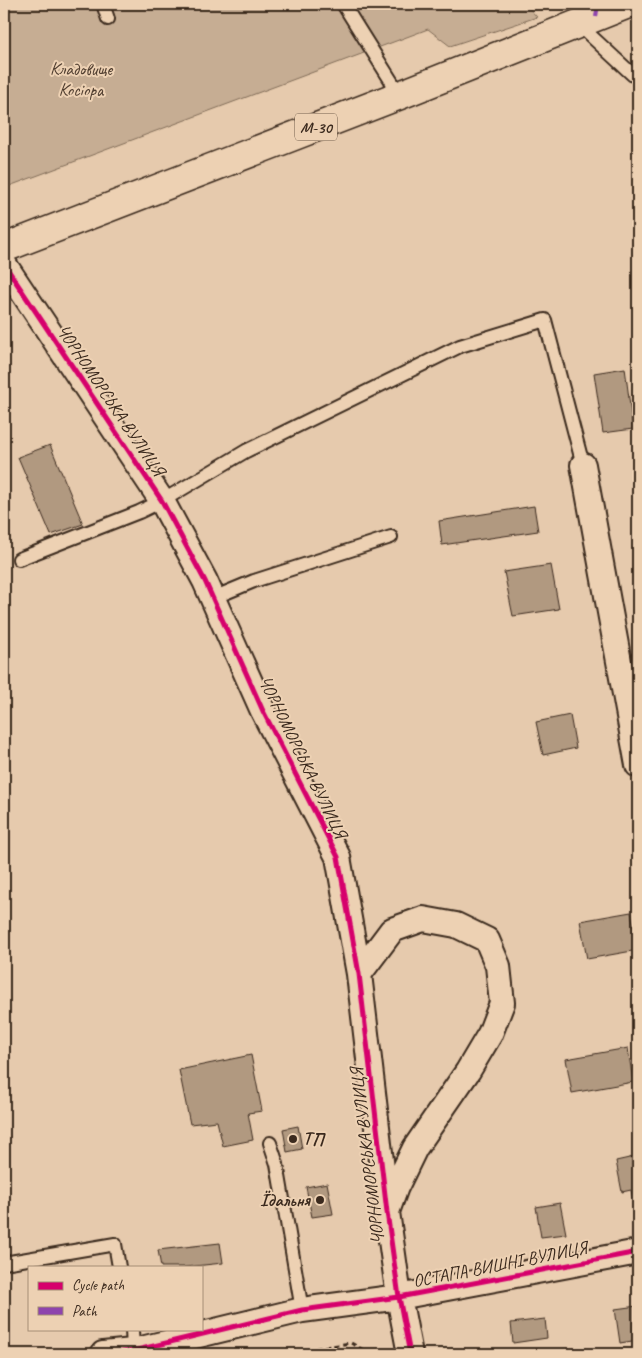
<svg xmlns="http://www.w3.org/2000/svg" width="642" height="1358" viewBox="0 0 642 1358" font-family="Caveat,sans-serif">
	<style>
		.green { fill: #c6ad93; stroke: #806c58 }
		.building { fill: #b19980; stroke: #3b2a1e }
		.lines { fill: none; stroke-linecap: round; stroke-linejoin: round }
		.service-casing { stroke: #3b2a1e; stroke-width: 16 }
		.minor-casing { stroke: #3b2a1e; stroke-width: 28 }
		.trunk-casing { stroke: #3b2a1e; stroke-width: 31 }
		.path { stroke: #3b2a1e; stroke-width: 3; stroke-dasharray: 5 4; stroke-linecap: butt }
		.service { stroke: #edd1b3; stroke-width: 12 }
		.minor { stroke: #edd1b3; stroke-width: 24 }
		.trunk { stroke: #edd1b3; stroke-width: 28 }
		.quiet { stroke: #8e44ad; stroke-width: 4; stroke-dasharray: 8 4; stroke-linecap: butt }
		.cycleway-casing { stroke: #edd1b3; stroke-width: 8 }
		.cycleway { stroke: #d6006c; stroke-width: 5 }
		.poi-dot { fill: #3b2a1e; stroke: #edd1b3; stroke-width: 2 }
		.labels { text-anchor: middle; stroke-width: 4; stroke-linejoin: round; paint-order: stroke }
		.shield { fill: #edd1b3; stroke: #705c4b; stroke-width: 1 }
		.shield-label { font-size: 16px; font-weight: bold; fill: #3b2a1e }
		.park-label { font-size: 18px; fill: #503e30; stroke: #edd1b3 }
		.street-label { font-size: 18px; fill: #3b2a1e; stroke: #edd1b3 }
		.poi-label { font-size: 18px; font-weight: bold; fill: #3b2a1e; stroke: #edd1b3; text-anchor: start }
	</style>
	<rect width="100%" height="100%" fill="#e6caad"/>
	<filter id="ink" filterUnits="userSpaceOnUse"><feTurbulence type="fractalNoise" baseFrequency=".02" numOctaves="2"/><feDisplacementMap in="SourceGraphic" scale="10" xChannelSelector="R" yChannelSelector="G"/><feConvolveMatrix kernelMatrix="1 2 1 2 8 2 1 2 1" color-interpolation-filters="sRGB"/></filter>
	<g filter="url(#ink)">
		<path class="green" d="M4,4h521l12,13 -87,29 -22,-17 -424,159z"/>
		<path class="building" d="M625,368l8,61 -30,4 -9,-60z
			M50,445l33,79 -32,11 -33,-78z
			M534,506l4,25 -96,14 -3,-24z
			M551,565l8,44 -46,7 -9,-44z
			M570,715l6,33 -33,7 -7,-33z
			M631,912l7,38 -51,9 -7,-38z
			M628,1048l5,34 -61,11 -6,-34z
			M251,1055l11,56 -14,2 5,27 -30,6 -6,-25 -27,3 -11,-54z
			M298,1126l4,23 -15,3 -4,-23z
			M638,1156v55l-3,1 -4,-22 -9,2 -6,-31z
			M327,1183l6,31 -21,3 -6,-30z
			M560,1203l6,31 -25,3 -5,-30z
			M220,1243l3,20 -38,4h-24l-3,-17z
			M637,1306l1,10v24l-18,3 -5,-34z
			M545,1319l2,19 -34,5 -2,-20z"/>
		<g class="lines">
			<defs>
				<path id="service" d="M103,4l5,15
					M343,4l57,91
					M578,24l55,51 5,-2
					M19,559l120,-47 23,-11 84,-50 214,-105 85,-26 38,145
					M213,598l41,-17 137,-44
					M270,1143l7,21 25,146
					M4,1263l111,-19 4,23
					M132,1329l1,22"/>
				<path id="minor" d="M4,264l158,237 43,80 58,130 75,146 21,117 28,238 12,85 11,57
					M583,465l55,300
					M359,974l33,-44 31,-11 33,6 31,15 11,26 4,37 -12,31 -22,37 -53,77 -19,39 -8,22
					M103,1354l30,-3 169,-41 97,-13 239,-45"/>
				<path id="trunk" d="M4,248l396,-153 228,-91"/>
			</defs>
			<use href="#service" class="service-casing"/>
			<use href="#minor" class="minor-casing"/>
			<use href="#trunk" class="trunk-casing"/>
			<path class="path" d="M280,1354l71,-11 14,8 2,3"/>
			<use href="#service" class="service"/>
			<use href="#minor" class="minor"/>
			<use href="#trunk" class="trunk"/>
			<path class="quiet" d="M596,17l2,-13"/>
			<defs>
				<path id="cycleway" d="M4,264l158,237 43,80 58,130 75,146 21,117 28,238 12,85 11,57
					M103,1354l30,-3 169,-41 97,-13 239,-45"/>
			</defs>
			<use href="#cycleway" class="cycleway-casing"/>
			<use href="#cycleway" class="cycleway"/>
		</g>
	</g>
	<g class="poi-dot">
		<circle cx="293" cy="1139" r="5"/>
		<circle cx="320" cy="1200" r="5"/>
	</g>
	<g class="labels">
		<rect class="shield" x="295" y="113.5" width="42" height="27" rx="4"/>
		<g class="shield-label">
			<text x="316" y="133">М-30</text>
		</g>
		<g class="park-label">
			<text x="81" y="75">Кладовище<tspan x="81" dy="21">Косіора</tspan></text>
		</g>
		<g class="street-label">
			<text transform="translate(111 400) rotate(56)" y="6">ЧОРНОМОРСЬКА ВУЛИЦЯ</text>
			<text transform="translate(303 757) rotate(64)" y="6">ЧОРНОМОРСЬКА ВУЛИЦЯ</text>
			<text transform="translate(367 1156) rotate(-97)" y="6">ЧОРНОМОРСЬКА ВУЛИЦЯ</text>
			<text transform="translate(500 1264) rotate(-11)" y="6">ОСТАПА ВИШНІ ВУЛИЦЯ</text>
		</g>
		<g class="poi-label">
			<text x="303" y="1145">ТП</text>
			<text x="310" y="1206" text-anchor="end">Їдальня</text>
		</g>
	</g>
	<rect width="642" height="1358" fill="none" stroke="#edd1b3" stroke-width="20"/>
	<rect x="10" y="10" width="622" height="1338" fill="none" stroke="#3b2a1e" stroke-width="2" filter="url(#ink)"/>
	<rect x="28" y="1266" width="175" height="65" fill="#edd1b3" stroke="#a68e77"/>
	<rect x="38" y="1282" width="25" height="8" fill="#d6006c" stroke="#a68e77"/>
	<text x="72" y="1290" font-size="15" fill="#3b2a1e">Cycle path</text>
	<rect x="38" y="1307" width="25" height="8" fill="#8e44ad" stroke="#a68e77"/>
	<text x="72" y="1316" font-size="15" fill="#3b2a1e">Path</text>
</svg>
